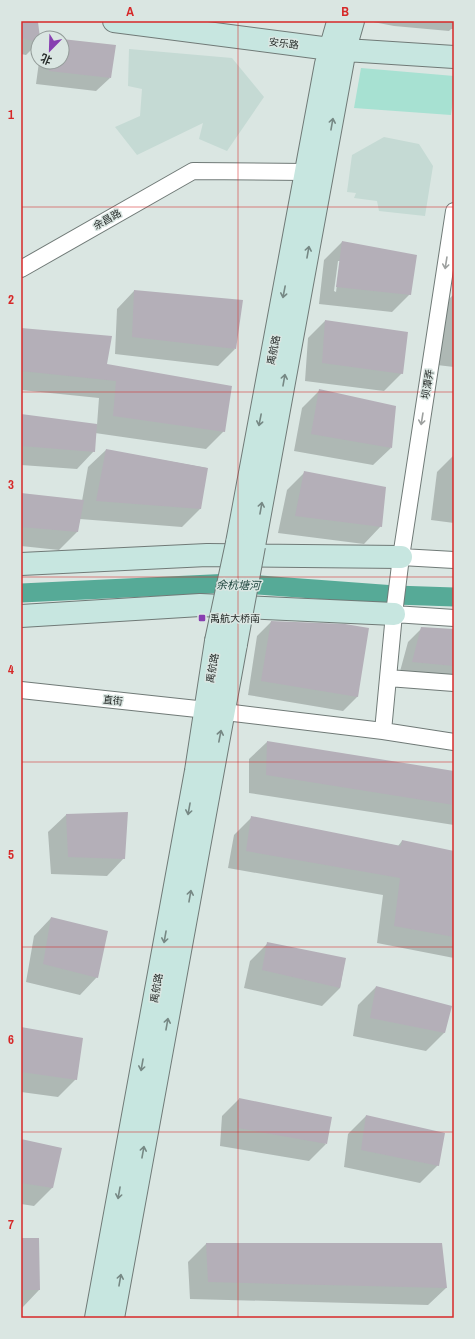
<svg xmlns="http://www.w3.org/2000/svg" width="475" height="1339" viewBox="0 0 475 1339" font-family="'Archivo Narrow','Noto Sans SC',sans-serif">
	<style>
		.built { fill: #c5dad4 }
		.green { fill: #a7e1d2 }
		.shadow { fill: #0003; fill-rule: evenodd }
		.lines { fill: none; stroke-linecap: round; stroke-linejoin: round }
		.canal { stroke: #56aa97; stroke-width: 19 }
		.building { fill: #b4afb8 }
		.street-casing { stroke: #707a77; stroke-width: 18 }
		.secondary-casing { stroke: #707a77; stroke-width: 24 }
		.street { stroke: #fff; stroke-width: 16 }
		.secondary { stroke: #c7e6e0; stroke-width: 22 }
		.secondary-bridge-casing { stroke: #707a77; stroke-width: 24; stroke-linecap: butt }
		.secondary-bridge { stroke: #c7e6e0; stroke-width: 22 }
		.oneway { stroke: #768884 }
		.oneway2 { stroke: #9da09f }
		.grid { fill: none; stroke: #d62828; stroke-width: 1; stroke-opacity: 0.55 }
		.poi-dot { fill: #873fb1; stroke: #dae6e2; stroke-width: 1.5 }
		.labels { text-anchor: middle; stroke-width: 3; stroke-linejoin: round; paint-order: stroke }
		.street-label { font-size: 10px; fill: #262b29; stroke: #dae6e2 }
		.poi-label { font-size: 10px; fill: #262b29; stroke: #dae6e2; text-anchor: start }
		.water-label { font-size: 11px; font-style: italic; fill: #224840; stroke: #dae6e2 }
		.neatline { fill: none; stroke: #d62828; stroke-width: 1.5 }
		.grid-label { font-size: 13px; text-anchor: middle; font-weight: bold; fill: #d62828 }
	</style>
	<rect width="100%" height="100%" fill="#dae6e2"/>
	<path class="built" d="M129,49l103,9 32,39 -37,54 -28,-12 4,-16 -66,32 -22,-28 25,-11 2,-27 -14,-3z
		M384,137l35,7 14,22 -8,50 -46,-5 -2,-10 -23,-3 2,-5 -9,-1 5,-37z"/>
	<path class="green" d="M361,68l93,8v17l-3,22 -97,-7z"/>
	<path class="shadow" d="M21,21l18,17 -1,5 -12,12 -5,-1z
		M368,21h86v8h-3l-2,2 -55,-5z
		M62,40l48,38 -14,13 -60,-7 3,-22h23z
		M342,242l68,52 -18,18 -73,-8 5,-44zM338,261h2l-4,31 -2,-1z
		M134,291l101,58 -17,17 -103,-12 2,-45z
		M454,294v73l-17,-2 2,-56z
		M325,321l77,52 -18,18 -79,-10 3,-43z
		M21,330l85,35 118,66 -18,18 -111,-16 -1,18 -17,18 -56,-4v-50l76,10 2,-27 -78,-8z
		M320,390l71,58 -18,17 -79,-14 8,-43z
		M106,450l101,18 -7,41 -18,18 -102,-8 -3,13 -18,18 -38,-4v-52l61,7 6,-34z
		M454,455v68l-23,-3 6,-48z
		M305,472l76,54 -17,18 -86,-11 9,-43z
		M271,622l97,7 -11,68 -14,14 -95,-16 9,-59z
		M422,628l32,2v51l-55,-6 9,-33z
		M267,742l187,30v53l-205,-32v-34z
		M66,815l58,43 -17,18 -56,-2 -3,-42z
		M252,817l146,29 4,-5 52,11v106l-77,-15 6,-48 -155,-27 6,-33z
		M51,918l46,59 -17,18 -54,-13 8,-46z
		M268,943l77,16 -5,29 -18,18 -78,-18 6,-27z
		M376,987l75,20 -7,26 -18,18 -73,-15 5,-31z
		M21,1028l55,51 -18,18 -37,-5z
		M239,1099l87,45 -17,17 -89,-15 2,-30z
		M366,1116l72,49 -18,18 -76,-16 4,-33z
		M21,1140l40,9 -9,39 -18,18 -13,-2z
		M21,1239l18,51 -17,18h-1z
		M206,1244h235l5,44 -18,17 -238,-6 -2,-37z"/>
	<g class="lines">
		<path class="canal" d="M21,593l211,-10 163,12 59,2"/>
	</g>
	<path class="building" d="M21,21l17,1 2,16h-2v4l-17,-4z
		M62,39l54,6 -5,33 -62,-7 1,-9h12z
		M342,241l75,14 -6,40 -75,-8z
		M134,290l109,10 -7,49 -104,-12z
		M325,320l83,12 -5,42 -81,-11z
		M21,328l91,8 -5,28 125,22 -7,46 -112,-16 3,-35 -95,-10z
		M319,389l77,17 -4,42 -81,-14z
		M21,414l76,10 -2,28 -74,-6z
		M106,449l102,19 -7,41 -105,-8z
		M304,471l82,16 -4,40 -87,-11z
		M21,493l63,7 -6,32 -57,-5z
		M271,621l74,3 24,4 -11,69 -97,-16z
		M421,627l33,2v37l-42,-4z
		M267,741l187,30v34l-188,-30z
		M128,812l-3,47 -57,-2 -2,-43z
		M251,816l150,30 1,-6 52,11v86l-60,-11 6,-48 -154,-27z
		M51,917l57,14 -10,47 -55,-14z
		M267,942l79,16 -6,30 -78,-18z
		M376,986l76,20 -7,27 -75,-15z
		M21,1027l62,11 -6,42 -56,-8z
		M239,1098l93,19 -5,27 -89,-16z
		M366,1115l79,18 -6,33 -78,-16z
		M21,1139l41,9 -9,40 -32,-5z
		M21,1238h18l1,52h-19z
		M206,1243h236l5,45 -239,-6z"/>
	<g class="lines">
		<defs>
			<path id="street" d="M21,269l172,-98 113,1
				M401,557l53,3
				M394,614l60,4
				M388,678l66,5
				M21,690l204,22 158,19 11,-117 7,-57 53,-346
				M383,731l71,11"/>
			<path id="secondary" d="M114,21l216,28 124,8
				M237,543l89,-479 12,-42
				M254,546l91,-497 8,-28
				M21,564l186,-9 194,2
				M21,616l179,-11 194,9
				M96,1318l100,-547 20,-130
				M113,1318l123,-674"/>
		</defs>
		<use href="#street" class="street-casing"/>
		<use href="#secondary" class="secondary-casing"/>
		<use href="#street" class="street"/>
		<use href="#secondary" class="secondary"/>
		<defs>
			<path id="secondary-bridge" d="M216,641l21,-98
				M236,644l18,-98"/>
		</defs>
		<use href="#secondary-bridge" class="secondary-bridge-casing"/>
		<use href="#secondary-bridge" class="secondary-bridge"/>
	</g>
	<defs><path id="oneway-shaft" d="M-6 0H5M1.5-3L5.5 0L1.5 3" fill="none" stroke-width="1.6" stroke-linecap="round" stroke-linejoin="round"/></defs>
	<g class="oneway">
		<use href="#oneway-shaft" transform="translate(332 124) rotate(-80)"/>
		<use href="#oneway-shaft" transform="translate(308 252) rotate(-80)"/>
		<use href="#oneway-shaft" transform="translate(284 292) rotate(101)"/>
		<use href="#oneway-shaft" transform="translate(284 380) rotate(-80)"/>
		<use href="#oneway-shaft" transform="translate(260 420) rotate(101)"/>
		<use href="#oneway-shaft" transform="translate(261 508) rotate(-80)"/>
		<use href="#oneway-shaft" transform="translate(220 736) rotate(-79)"/>
		<use href="#oneway-shaft" transform="translate(189 809) rotate(100)"/>
		<use href="#oneway-shaft" transform="translate(190 896) rotate(-80)"/>
		<use href="#oneway-shaft" transform="translate(165 937) rotate(100)"/>
		<use href="#oneway-shaft" transform="translate(167 1024) rotate(-80)"/>
		<use href="#oneway-shaft" transform="translate(142 1065) rotate(100)"/>
		<use href="#oneway-shaft" transform="translate(143 1152) rotate(-80)"/>
		<use href="#oneway-shaft" transform="translate(119 1193) rotate(100)"/>
		<use href="#oneway-shaft" transform="translate(120 1280) rotate(-80)"/>
	</g>
	<g class="oneway2">
		<use href="#oneway-shaft" transform="translate(446 263) rotate(99)"/>
		<use href="#oneway-shaft" transform="translate(422 419) rotate(99)"/>
	</g>
	<path class="grid" d="M238,21v1297M21,207h433M21,392h433M21,577h433M21,762h433M21,947h433M21,1132h433"/>
	<rect class="poi-dot" x="198" y="614" width="8" height="8" rx="2"/>
	<g class="labels">
		<g class="street-label">
			<text transform="translate(284 43) rotate(7)" y="4">安乐路</text>
			<text transform="translate(107 219) rotate(-29)" y="4">余昌路</text>
			<text transform="translate(273 350) rotate(-79)" y="4">禹航路</text>
			<text transform="translate(427 384) rotate(-81)" y="4">坝潭弄</text>
			<text transform="translate(212 668) rotate(-80)" y="4">禹航路</text>
			<text transform="translate(113 700) rotate(6)" y="4">直街</text>
			<text transform="translate(156 988) rotate(-80)" y="4">禹航路</text>
		</g>
		<g class="poi-label">
			<text x="210" y="622">禹航大桥南</text>
		</g>
		<g class="water-label">
			<text transform="translate(238 585) rotate(1)" y="4">余杭塘河</text>
		</g>
	</g>
	<rect width="475" height="1339" fill="none" stroke="#dae6e2" stroke-width="44"/>
	<g transform="translate(50 50) rotate(203)"><circle r="19" fill="#dae6e2" stroke="#929b98"/>
	<path d="M0-3L7 15L0 10L-7 15Z" fill="#873fb1"/>
	<text y="-6" font-size="11" font-weight="bold" text-anchor="middle" fill="#262b29">北</text>
	</g>
	<rect x="22" y="22" width="431" height="1295" class="neatline"/>
	<g class="grid-label">
		<text x="130" y="16">A</text>
		<text x="345" y="16">B</text>
		<text x="11" y="119">1</text>
		<text x="11" y="304">2</text>
		<text x="11" y="489">3</text>
		<text x="11" y="674">4</text>
		<text x="11" y="859">5</text>
		<text x="11" y="1044">6</text>
		<text x="11" y="1229">7</text>
	</g>
</svg>
